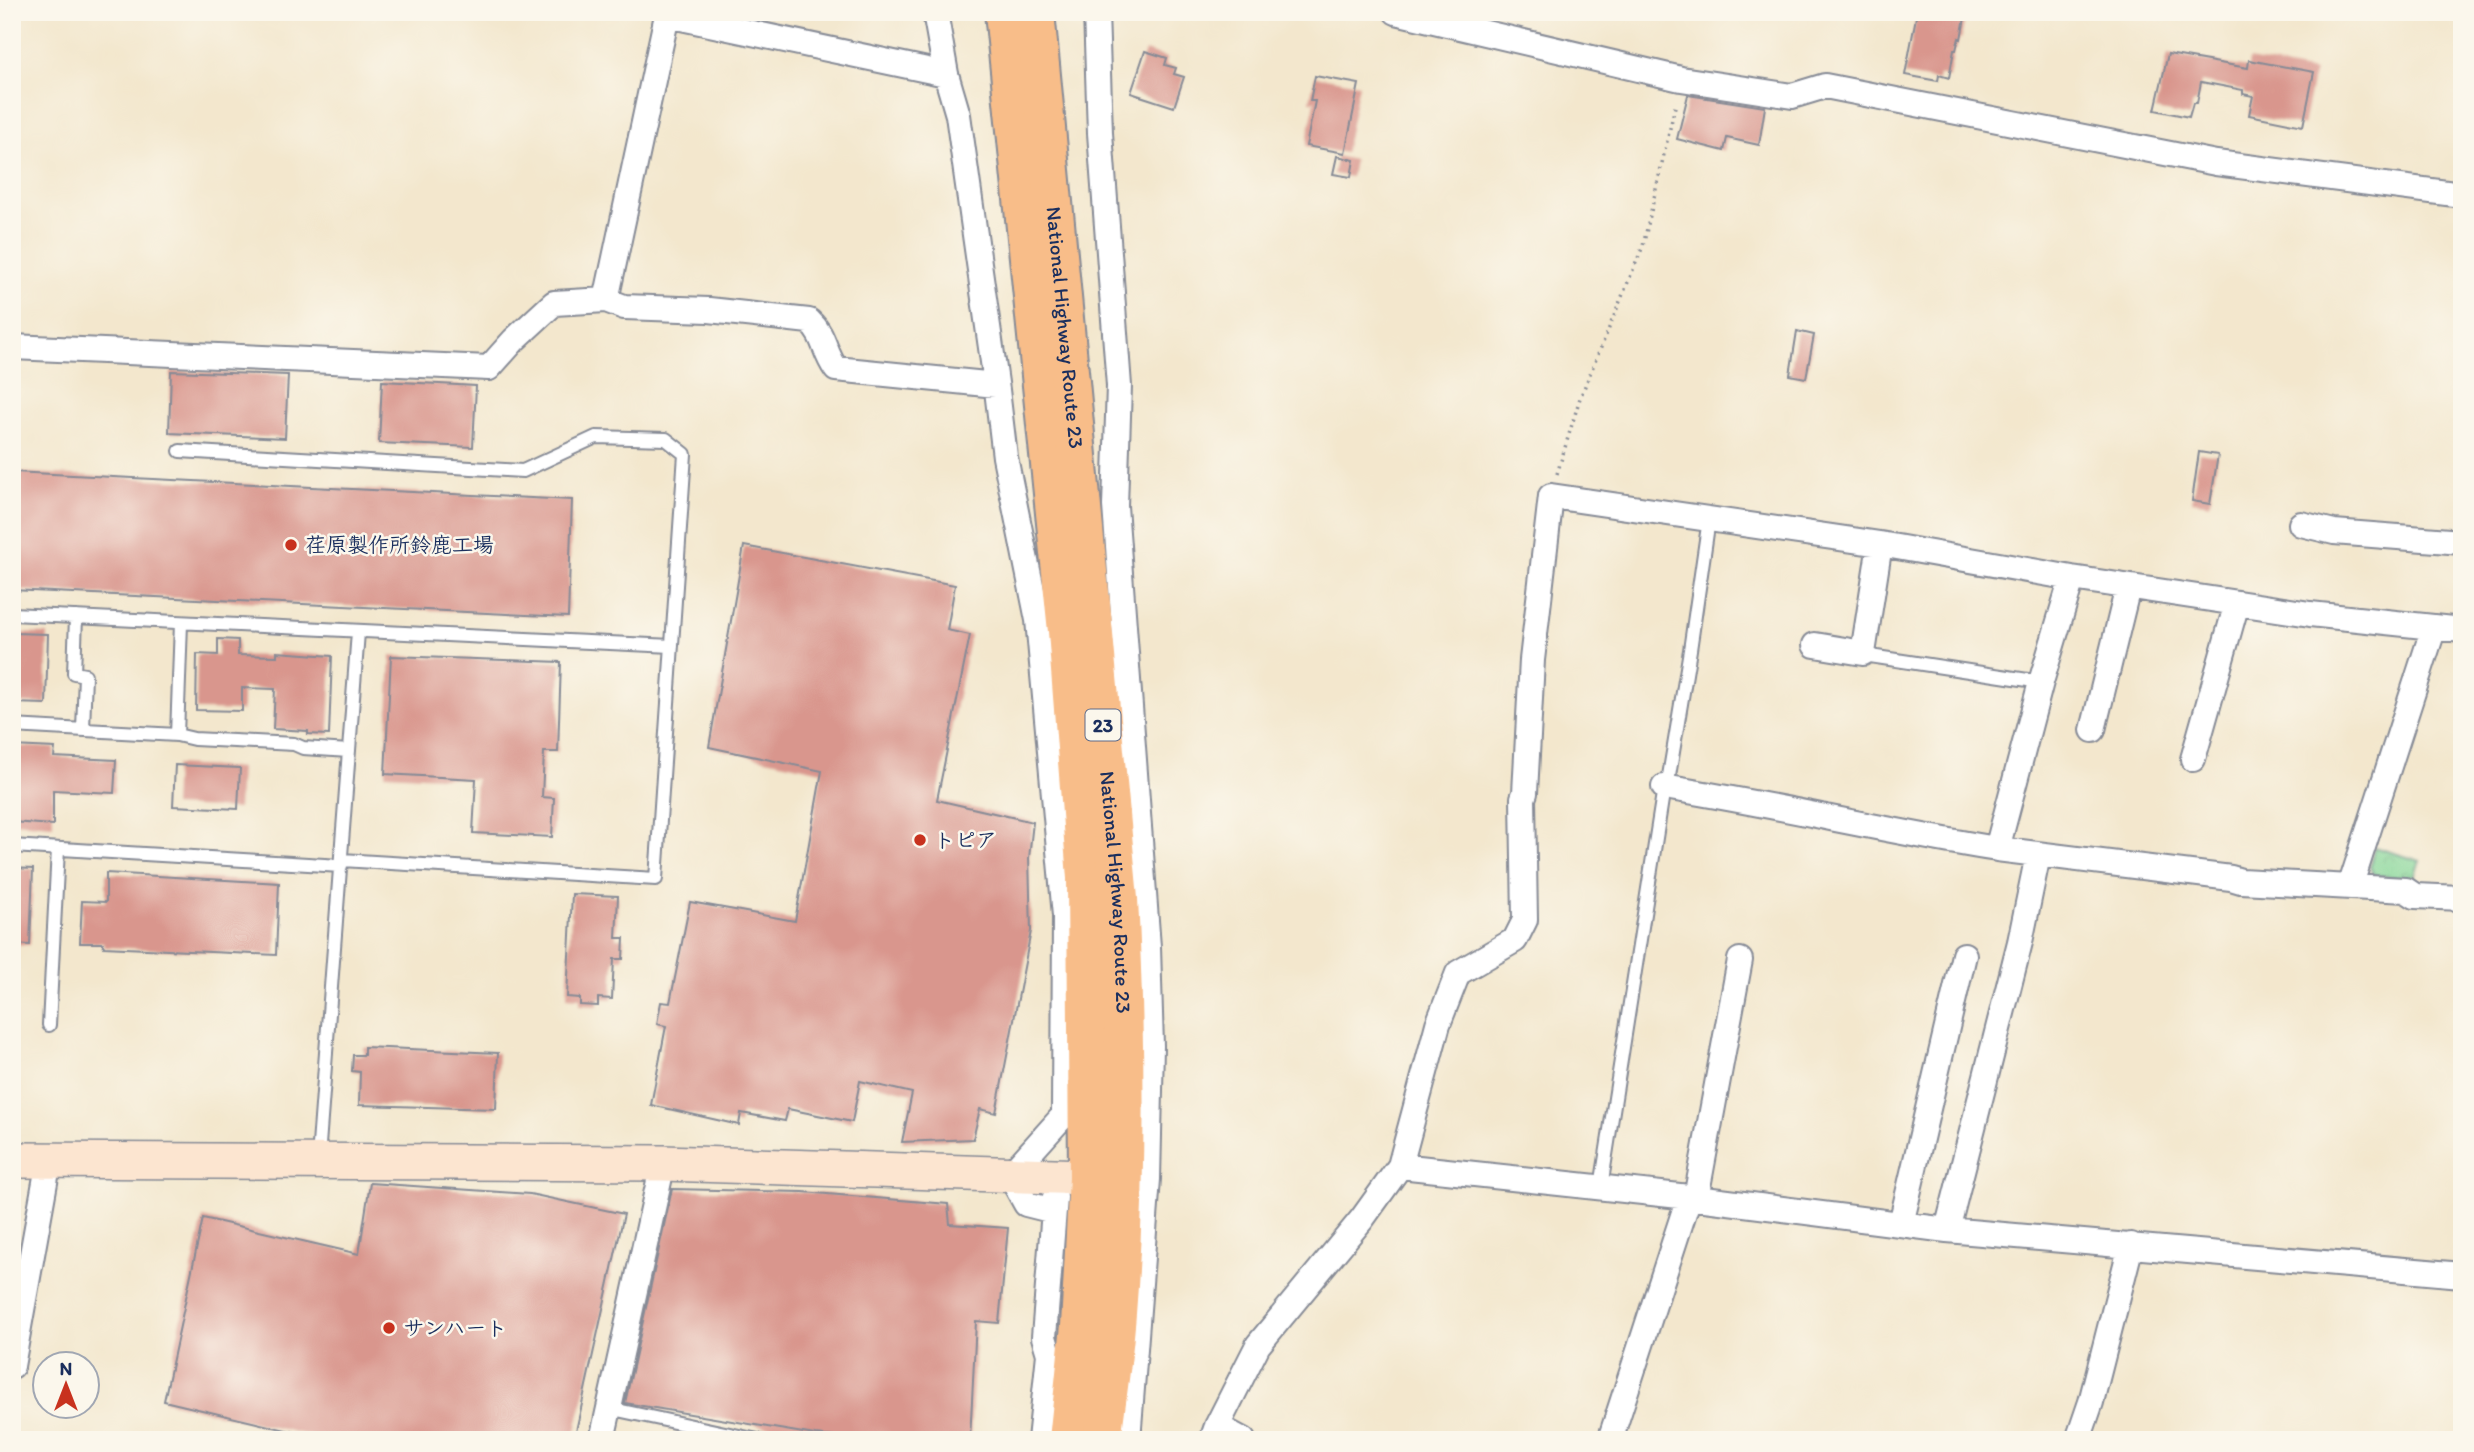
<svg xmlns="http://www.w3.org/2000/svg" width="2474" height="1452" viewBox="0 0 2474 1452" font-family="Itim,'Klee One',sans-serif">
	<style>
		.park { fill: url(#park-crowns); stroke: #50827a; stroke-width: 2 }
		.building { fill: #d9968d }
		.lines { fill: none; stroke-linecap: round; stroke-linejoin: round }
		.lane-casing { stroke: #878b96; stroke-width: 16 }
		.street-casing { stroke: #878b96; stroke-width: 28 }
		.secondary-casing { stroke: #878b96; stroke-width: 38 }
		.highway-casing { stroke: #878b96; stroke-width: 42 }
		.path { stroke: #878b96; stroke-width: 3.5; stroke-dasharray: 2 5; stroke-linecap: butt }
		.lane { stroke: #fff; stroke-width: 12 }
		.street { stroke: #fff; stroke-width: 24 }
		.secondary { stroke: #fce5d0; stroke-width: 35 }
		.highway { stroke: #f8bd89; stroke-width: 38 }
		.poi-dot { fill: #c8321e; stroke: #fbf7ec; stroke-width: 2.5 }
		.labels { text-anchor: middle; stroke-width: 5; stroke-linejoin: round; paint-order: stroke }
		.shield { fill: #fbf7ec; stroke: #5e6b89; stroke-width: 2 }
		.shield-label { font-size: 19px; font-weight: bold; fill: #1b2f5e }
		.street-label { font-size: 21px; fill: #1b2f5e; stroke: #fbf7ec }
		.poi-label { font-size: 21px; font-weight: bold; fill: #1b2f5e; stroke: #fbf7ec; text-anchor: start }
	</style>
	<defs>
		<pattern id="park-crowns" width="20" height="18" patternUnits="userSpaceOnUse" patternTransform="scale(1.75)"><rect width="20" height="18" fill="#84d697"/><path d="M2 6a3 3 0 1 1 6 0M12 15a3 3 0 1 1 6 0" fill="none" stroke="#71b885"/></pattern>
	</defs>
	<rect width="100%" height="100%" fill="#fbf7ec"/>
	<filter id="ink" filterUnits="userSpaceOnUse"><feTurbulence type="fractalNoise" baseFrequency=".0143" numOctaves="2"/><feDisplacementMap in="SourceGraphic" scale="14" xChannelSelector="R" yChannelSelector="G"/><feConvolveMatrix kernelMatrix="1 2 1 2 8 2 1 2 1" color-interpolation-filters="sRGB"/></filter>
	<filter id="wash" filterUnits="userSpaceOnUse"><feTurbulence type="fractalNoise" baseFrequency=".00686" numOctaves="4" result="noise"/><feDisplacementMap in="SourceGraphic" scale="28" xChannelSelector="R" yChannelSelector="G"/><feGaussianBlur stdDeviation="1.57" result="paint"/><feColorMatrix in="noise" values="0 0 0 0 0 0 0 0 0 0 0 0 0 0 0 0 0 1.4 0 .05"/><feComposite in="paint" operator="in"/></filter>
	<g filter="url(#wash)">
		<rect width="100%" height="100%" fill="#f3e7cd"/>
		<path class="park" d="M2374,847l46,14 -7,18 -40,-4 -3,-8z"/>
		<g id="blocks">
			<path class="building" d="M1917,12h49l-5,27 -2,-1 -3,12h-2l-5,28 -10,-3 -1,6 -33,-6z
				M1145,51l22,7 -2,7 11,3 -2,6 10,3 -10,30 -43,-14z
				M2168,54l80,14 1,-8 65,12 -11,54 -54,-11 4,-19 -10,-2v-4l-42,-8 -4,21h-4l-4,14 -34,-7z
				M1315,76l44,8 -14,69 -39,-7 9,-45h-5z
				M1688,95l77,12 -6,38 -32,-7 -3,13 -47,-12z
				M1337,156l17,4 -3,17 -18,-3z
				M1797,331l17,4 -8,43 -16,-3z
				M171,371l117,4 -3,63 -116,-5z
				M382,381l94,5 -3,61 -94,-4z
				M2199,452l19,3 -8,49 -18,-3z
				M12,472l560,28 -4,117 -556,-27z
				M744,546l211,39 -8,45 23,5 -33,165 96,22 -4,36 2,73 -35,182 -16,-4 -7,30 -71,3 10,-49 -52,-12 -8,41 -64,-13 -3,12 -44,-8 -2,12 -88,-20 15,-79 -9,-2 4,-22 9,1 20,-101 105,19 27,-150 -113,-24z
				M12,633l36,1 -2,70 -34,-1z
				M218,639l20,1v15l39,1v-4l55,4 -3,79 -21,-1v-3l-35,-2 2,-40 -33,-1v23l-46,-1 1,-56 21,1z
				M391,656l170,6 -3,90h-14l-2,45 12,1 -2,39 -79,-4 3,-54 -91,-5z
				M12,746l43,2 -1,9 62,3 -2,33 -61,-3v35l-41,-3z
				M175,765l65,3 -2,41 -65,-3z
				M12,868l21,1 -3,76 -18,-1z
				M106,873l173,10 -3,72 -172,-8 -1,-4h-23l2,-42 24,1z
				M572,894l46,2 -2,42h8l-1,21h-9l-2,40 -14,-1v8l-18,-1v-7l-13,-1z
				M364,1047l134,6 -2,56 -137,-4 1,-33 -8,-1 1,-16h11z
				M370,1183l160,11 94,20 -50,226h-246l-164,-39 39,-183 156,36z
				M672,1189l131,3 145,12 2,20 58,4 -9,95 -23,-2 -6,119h-102l-53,-5 -190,-32z"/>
		</g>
	</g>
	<g filter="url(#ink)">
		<use href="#blocks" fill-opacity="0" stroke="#878b96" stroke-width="2"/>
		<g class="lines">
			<defs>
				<path id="lane" d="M180,451l343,20 73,-34 70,2 19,15 -29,425 -314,-19
					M12,614l660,32
					M76,617l-2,56 11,2 -2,54
					M1863,653l7,3 171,26
					M12,726l165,9 17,4 100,5 9,4 46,3
					M177,735l4,-112
					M1667,788l23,-138 19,-131
					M12,846l329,20
					M49,1025l9,-176
					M318,1158l40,-526
					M1601,1187l63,-400
					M608,1408l150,32"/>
				<path id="street" d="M935,12l11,62 12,41 39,275 8,67 33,163 27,296 -1,199 -54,60 16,29 28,7
					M1096,12l4,121 19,253 -4,120 33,441 3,99 -3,133 -20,261
					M1396,12l285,67 111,17 33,-10 391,77 246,32
					M606,300l18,7 85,3 100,11c17,16 14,30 27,48l160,16
					M12,347l477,21 25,-28 40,-37 52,-3 61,-285 279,59
					M2301,524l33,8 128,10
					M2072,578l-31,104 -44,167 234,29 10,3 165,9 9,6 47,2
					M1815,645l48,8 17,-109
					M2093,730l35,-143
					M2193,759l44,-156
					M1664,787c112,18 222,44 333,62
					M2350,887l84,-260
					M1400,1166l289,31 258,33 515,45
					M1696,1198l44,-238
					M1901,1224l63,-269
					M1947,1230l73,-288 18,-87
					M12,1366l37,-206
					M1217,1426l26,14
					M602,1440l61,-277
					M1040,1440l9,-86 -5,-17 11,-140
					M1212,1440l5,-14 41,-81 104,-126 38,-53 38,-142 20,-51 57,-33 10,-20 -2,-122 2,-5 7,-133 19,-164 329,48 192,34 238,36 152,16
					M1610,1440l79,-243
					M2078,1440l13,-38 40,-157"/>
				<path id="secondary" d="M12,1160l651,3 454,15"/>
				<g id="highway">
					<path d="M1004,12l63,619 19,247 2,300 -8,148 -12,114"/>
					<path id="s1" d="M1035,12l84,887c7,138 9,276 -2,414 -3,42 -10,85 -15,127"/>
				</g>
			</defs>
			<use href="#lane" class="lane-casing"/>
			<use href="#street" class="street-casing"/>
			<use href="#secondary" class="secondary-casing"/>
			<use href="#highway" class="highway-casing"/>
			<path class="path" d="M1557,474l23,-76 63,-152 33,-144"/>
			<use href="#lane" class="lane"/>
			<use href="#street" class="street"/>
			<use href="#secondary" class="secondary"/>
			<use href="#highway" class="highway"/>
		</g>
	</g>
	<g class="poi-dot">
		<circle cx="291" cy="545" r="7"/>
		<circle cx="920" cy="840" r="7"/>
		<circle cx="389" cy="1328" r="7"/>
	</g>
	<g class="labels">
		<rect class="shield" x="1085.5" y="709.5" width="35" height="31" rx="5"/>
		<g class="shield-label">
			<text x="1103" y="732">23</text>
		</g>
		<g class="street-label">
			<text dy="7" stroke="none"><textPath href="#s1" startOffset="317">National Highway Route 23</textPath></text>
			<text dy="7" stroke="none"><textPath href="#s1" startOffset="884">National Highway Route 23</textPath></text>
		</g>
		<g class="poi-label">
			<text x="305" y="552">荏原製作所鈴鹿工場</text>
			<text x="934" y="847">トピア</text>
			<text x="403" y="1335">サンハート</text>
		</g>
	</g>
	<rect width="2474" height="1452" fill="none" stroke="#fbf7ec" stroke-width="42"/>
	<g transform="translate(66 1385)"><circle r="33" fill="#fbf7ec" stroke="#a1a7b3" stroke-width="2"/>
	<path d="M0-5L12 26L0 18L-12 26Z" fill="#c8321e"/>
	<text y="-10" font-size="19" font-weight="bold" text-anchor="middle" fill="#1b2f5e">N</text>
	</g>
</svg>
